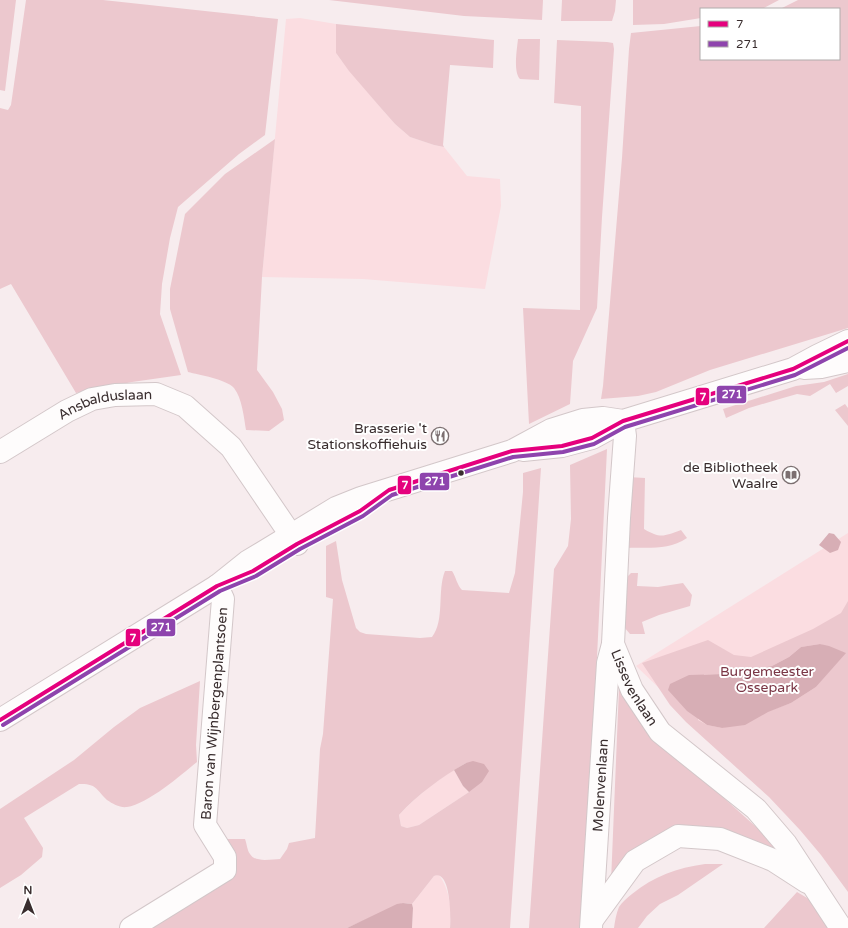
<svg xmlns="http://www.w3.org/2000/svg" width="848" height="928" viewBox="0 0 848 928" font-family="'Varela Round',sans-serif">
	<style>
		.green { fill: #fbdde1 }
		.forest { fill: #ecc8ce; fill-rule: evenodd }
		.water { fill: #d7aeb5 }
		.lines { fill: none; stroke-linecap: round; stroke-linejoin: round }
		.minor-casing { stroke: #d3c7c9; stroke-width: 24 }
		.major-casing { stroke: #d3c7c9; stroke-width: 24 }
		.minor { stroke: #fefcfc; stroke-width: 22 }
		.major { stroke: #fefcfc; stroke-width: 22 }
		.bus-1-casing { stroke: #fff; stroke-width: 7 }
		.bus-2-casing { stroke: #fff; stroke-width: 7 }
		.bus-1 { stroke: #e5007d; stroke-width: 4 }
		.bus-2 { stroke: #8e44ad; stroke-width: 4 }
		.bus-dot { fill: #392d2e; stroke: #fff; stroke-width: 1.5 }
		.labels { text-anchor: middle; stroke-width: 4; stroke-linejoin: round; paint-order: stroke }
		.street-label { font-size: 14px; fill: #392d2e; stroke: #fff }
		.poi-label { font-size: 14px; fill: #392d2e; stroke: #fff; text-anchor: end }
		.park-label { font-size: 14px; fill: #7a3645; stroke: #fff }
		.line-badge { stroke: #fff; stroke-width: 1.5 }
		.badge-label { font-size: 11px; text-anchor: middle; font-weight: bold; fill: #fff }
	</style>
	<rect width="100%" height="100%" fill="#f7ecee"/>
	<path class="green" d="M300,18l36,6v29l5,7 39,47 15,17 15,13 24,8 10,2 23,29 33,3 1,27 -16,83 -122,-10 -101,-2 24,-258z
		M848,533v315l-13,8 -199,-190z
		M454,770l9,16 6,6 -50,33 -12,3 -6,-2 -2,-11c16,-17 35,-33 55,-45z
		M437,875h2c11,15 13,35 11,53h-38l1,-20 -1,-4 22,-28z"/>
	<path class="forest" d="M0,0h16l-11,91 -5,-1z
		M26,0h77l175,19 -13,116 -26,19 -61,53 -8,31 -8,46 -2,30 21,61 -49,7 -56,11 -65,-109 -11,5v-181l8,2 3,-5z
		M329,0h214l-1,20 -78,-4z
		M562,0h54l-1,11 -3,10h-51z
		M633,0h146l-17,9h-61v9l-37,6 -31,1z
		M798,0h50v328l-138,42 -54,22 -18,4 -37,3 2,-13 19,-228 7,-109 2,-16 70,-7v33h138v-50h-59z
		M336,24l158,16 -1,28 -43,-3 -7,80 1,2 -10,-2 -24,-8 -15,-13 -15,-17 -31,-36 -13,-18z
		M518,39h22l-1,41 -19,-1c-7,-7 -3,-30 -2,-40z
		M557,40l50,2 6,1 1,6 -12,168 -5,91 -24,53 -3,43 -41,20 -6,-116 57,2 1,-204 -27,-3z
		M275,139l-13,138 -5,93 16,22 9,17 2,11 -15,11 -23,-1c-2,-12 -4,-32 -12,-42 -8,-9 -35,-13 -46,-16l-18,-63v-20l15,-75 40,-40z
		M848,374v12l-12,7 -6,-9 -20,12 -13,-2 -14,4 -34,10 -23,10 -3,-9 73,-23 28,-4z
		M845,404l3,4v18l-13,-16z
		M607,449l-23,479h-55l25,-359 14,-23 3,-27 -1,-54z
		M541,468l-31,460h-60c1,-9 1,-59 -16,-52l-22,28 -9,-1 -56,25h-210l81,-50v-39h27c2,5 2,11 5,15 5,9 22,5 30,5l7,-10 2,-6 26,-5 5,-89 3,-15 10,-135 -7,-2v-51l10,-5 6,39 14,48 4,4 6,2 54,4 12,-1c13,-16 5,-47 13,-66h7c4,6 5,14 10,19l47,3 6,-20 8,-81v-19zM466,763l3,29 -50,33 -12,3 -6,-2 -2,-11c19,-21 43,-38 67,-52z
		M628,477l17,1 -1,51c17,10 20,7 37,1l6,8c-19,13 -39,9 -60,10z
		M631,573h7l-1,13 21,1 25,-4 9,12 -2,11 -31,9 -17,7 3,12h-15l-11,-13 2,-38z
		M848,601v291l-27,-37 -21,-25 -31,-33 -83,-75 -16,-17 -28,-42 66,-23 26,15 17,2 62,-28 28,-16zM820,644l25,9 -29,34 -25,16 -69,25 -15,-3 -9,-5 6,-46h19l49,-8 17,-9 12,-10z
		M200,681l-4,64 1,17c-16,13 -49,42 -70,45 -7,1 -14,-3 -20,-7 -10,-10 -11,-17 -28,-16l-55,34 19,30 -1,9 -21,18 -21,13v-79l74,-49 40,-33 26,-19z
		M619,688l49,60 115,103 -82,-21 -90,52z
		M705,864h18l-45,31 -18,9 -13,12 -9,12h-24c1,-7 2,-14 5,-21 3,-5 8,-9 13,-13 22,-18 45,-26 73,-30z
		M797,892l17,10 15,26h-65z"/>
	<path class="water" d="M829,533l5,1 7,8 -3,8 -8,3 -11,-8z
		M820,644l9,2 17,7 -30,34 -25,16 -23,9 -23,13 -23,3 -15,-3 -20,-14 -19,-21 2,-6 19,-9 34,-1 49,-8 17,-9 12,-10z
		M473,761l11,3 5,7 -7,11 -13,10 -6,-6 -9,-16 12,-7z
		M403,903l9,1 1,4 -1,20h-65l50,-24z"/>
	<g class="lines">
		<defs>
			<g id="minor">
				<path id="s1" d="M623,421l2,15 -6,82 -6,126 19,46 28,42 96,77 30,35 55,84"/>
				<path id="s2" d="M0,452l67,-41 25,-12 23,-4 41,-1 29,12 46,41 66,97"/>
				<path d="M592,920l43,-59 43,-25 42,3 53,21 34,22"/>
				<path id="s3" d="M131,928l94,-58v-13l-20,-32 18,-226 -6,-13"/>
				<path id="s4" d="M591,928l17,-265 5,-19"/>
			</g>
			<path id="major" d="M804,368l17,-1 27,-6
				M523,450l39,-4 30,-8 31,-17 170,-52 24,-13 31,-15
				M0,720l217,-134 30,-24 89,-54 25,-10 151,-47 39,-21 32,-10 20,-2 20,3"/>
		</defs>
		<use href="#minor" class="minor-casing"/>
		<use href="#major" class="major-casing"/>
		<use href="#minor" class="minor"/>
		<use href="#major" class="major"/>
		<defs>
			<path id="bus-1" d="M0,720l217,-134 36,-15 44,-27 63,-33 29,-21 123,-39 50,-5 30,-8 31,-17 170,-52 55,-28"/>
			<path id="bus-2" d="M3,725l217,-134 36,-15 44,-27 63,-33 29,-21 121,-38 50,-5 31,-8 31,-17 170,-52 53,-27"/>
		</defs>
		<use href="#bus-1" class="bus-1-casing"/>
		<use href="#bus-2" class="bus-2-casing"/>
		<use href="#bus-1" class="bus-1"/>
		<use href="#bus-2" class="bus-2"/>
	</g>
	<defs>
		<symbol id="restaurant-ring" viewBox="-11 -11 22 22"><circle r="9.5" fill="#fff" stroke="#7c7071" stroke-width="1.5"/><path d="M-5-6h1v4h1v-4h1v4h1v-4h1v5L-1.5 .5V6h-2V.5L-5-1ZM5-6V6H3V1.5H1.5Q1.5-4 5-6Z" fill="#7c7071"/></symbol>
		<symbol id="library-ring" viewBox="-11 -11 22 22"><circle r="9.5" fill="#fff" stroke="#7c7071" stroke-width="1.5"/><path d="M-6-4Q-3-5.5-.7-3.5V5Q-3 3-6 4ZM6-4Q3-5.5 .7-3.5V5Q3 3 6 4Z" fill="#7c7071"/></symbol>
	</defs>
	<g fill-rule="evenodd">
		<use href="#restaurant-ring" x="430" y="426" width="20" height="20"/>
		<use href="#library-ring" x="781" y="465" width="20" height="20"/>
	</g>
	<circle class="bus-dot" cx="461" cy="473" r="3.5"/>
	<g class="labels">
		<g class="street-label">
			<text dy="5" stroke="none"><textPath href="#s2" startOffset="118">Ansbalduslaan</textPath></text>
			<text dy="5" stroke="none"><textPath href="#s1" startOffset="272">Lissevenlaan</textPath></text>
			<text dy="5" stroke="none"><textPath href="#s3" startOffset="273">Baron van Wijnbergenplantsoen</textPath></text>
			<text dy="5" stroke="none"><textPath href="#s4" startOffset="143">Molenvenlaan</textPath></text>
		</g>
		<g class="poi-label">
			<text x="427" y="433">Brasserie 't<tspan x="427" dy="16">Stationskoffiehuis</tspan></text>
			<text x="778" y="472">de Bibliotheek<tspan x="778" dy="16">Waalre</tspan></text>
		</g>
		<g class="park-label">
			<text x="767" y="676">Burgemeester<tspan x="767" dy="16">Ossepark</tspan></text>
		</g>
	</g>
	<g class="line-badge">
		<rect x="716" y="385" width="31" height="19" rx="4" fill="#8e44ad"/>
		<rect x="695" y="387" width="15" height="19" rx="4" fill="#e5007d"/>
		<rect x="419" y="472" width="31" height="19" rx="4" fill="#8e44ad"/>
		<rect x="397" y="475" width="15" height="20" rx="4" fill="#e5007d"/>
		<rect x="146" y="618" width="30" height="19" rx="4" fill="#8e44ad"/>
		<rect x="125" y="628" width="16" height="19" rx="4" fill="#e5007d"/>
	</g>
	<g class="badge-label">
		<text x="732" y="398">271</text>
		<text x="703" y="401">7</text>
		<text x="435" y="485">271</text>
		<text x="405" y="489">7</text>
		<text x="161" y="631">271</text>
		<text x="133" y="642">7</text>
	</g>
	<rect x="700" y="8" width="140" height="52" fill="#ffffff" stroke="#b0abab"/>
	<rect x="708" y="21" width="20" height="6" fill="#e5007d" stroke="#b0abab"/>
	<text x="736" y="28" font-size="12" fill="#392d2e">7</text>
	<rect x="708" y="41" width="20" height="6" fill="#8e44ad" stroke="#b0abab"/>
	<text x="736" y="48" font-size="12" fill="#392d2e">271</text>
	<g transform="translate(28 900)" stroke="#ffffff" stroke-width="3" paint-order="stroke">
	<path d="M0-3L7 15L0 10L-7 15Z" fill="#392d2e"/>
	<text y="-6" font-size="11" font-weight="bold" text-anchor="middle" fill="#392d2e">N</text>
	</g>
</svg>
